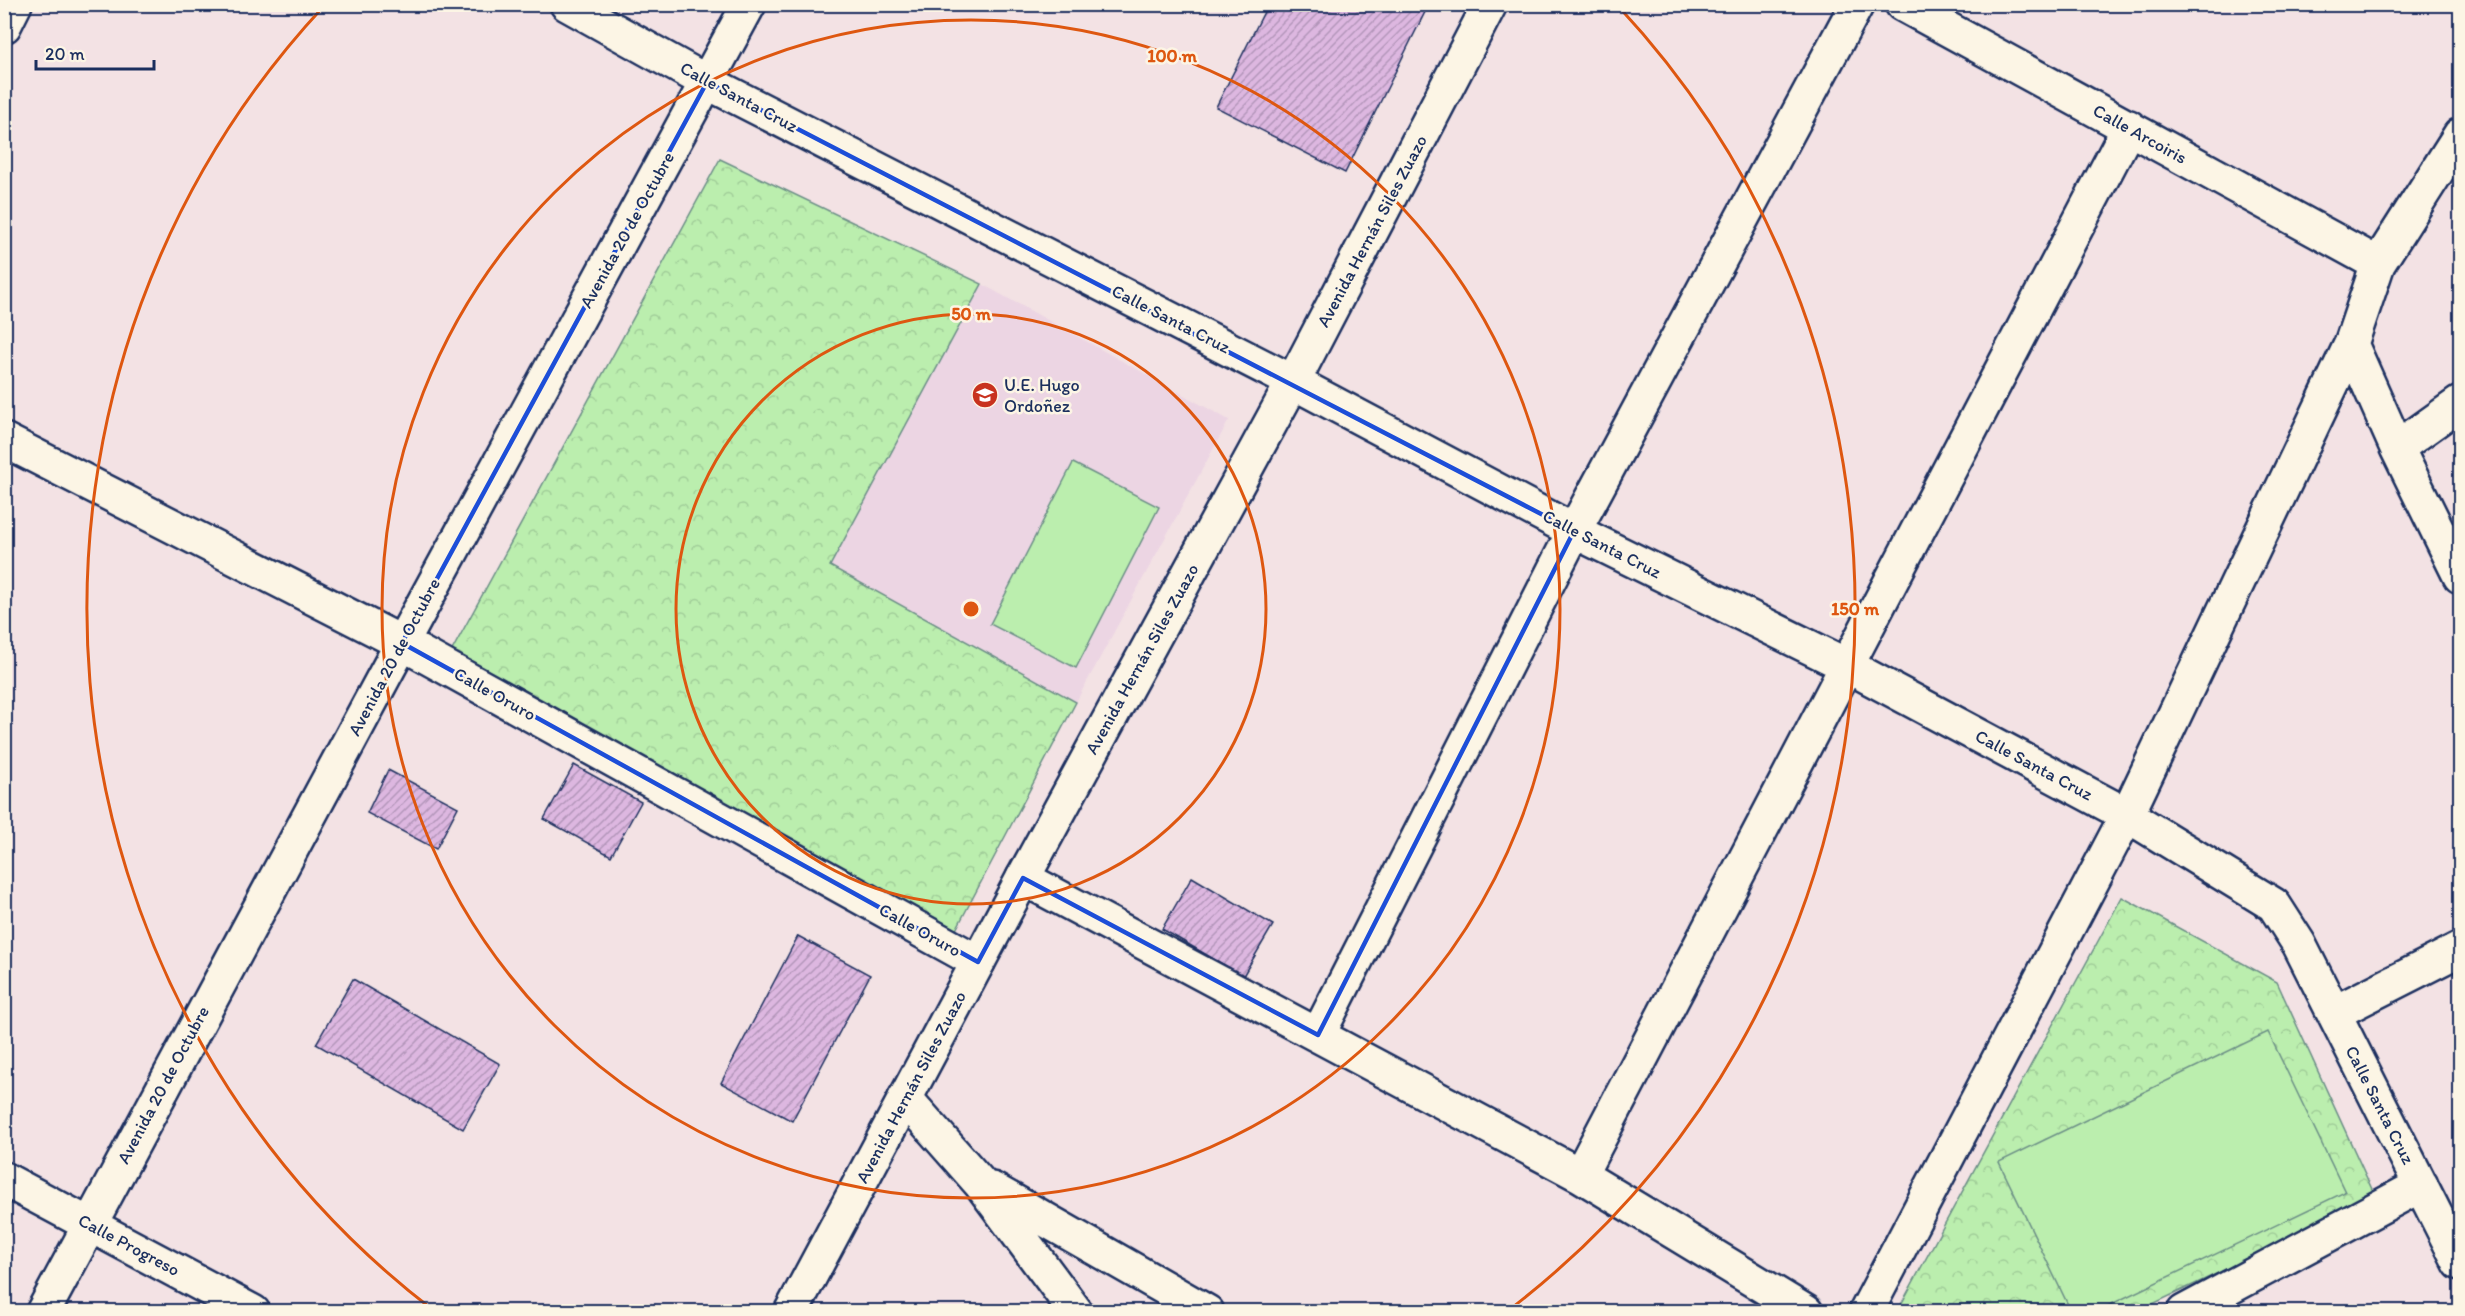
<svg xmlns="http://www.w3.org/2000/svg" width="2465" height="1316" viewBox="0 0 2465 1316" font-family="Itim,sans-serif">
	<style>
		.built { fill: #ecd5e3 }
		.forest { fill: url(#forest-crowns); stroke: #6b8e86; stroke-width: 1.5 }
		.garden { fill: #bbeeae; stroke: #6b8e86; stroke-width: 1.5 }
		.building { fill: url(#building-hatch); stroke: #1b2f5e; stroke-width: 1.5 }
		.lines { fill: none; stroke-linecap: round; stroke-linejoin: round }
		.minor-casing { stroke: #1b2f5e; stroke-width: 38 }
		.tertiary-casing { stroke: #1b2f5e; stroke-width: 38 }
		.minor { stroke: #fcf5e5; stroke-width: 33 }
		.tertiary { stroke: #fcf5e5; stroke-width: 33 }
		.marked { fill: none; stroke: #1d4ed8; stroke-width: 4.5; stroke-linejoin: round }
		.ring { fill: none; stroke: #de5710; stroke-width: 3 }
		.labels { text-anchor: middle; stroke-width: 5; stroke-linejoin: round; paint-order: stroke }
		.street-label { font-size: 18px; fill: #1b2f5e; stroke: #fcf5e5 }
		.poi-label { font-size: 18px; fill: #1b2f5e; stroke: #fcf5e5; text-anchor: start }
		.centre { fill: #de5710; stroke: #fcf5e5; stroke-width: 3 }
		.ring-label { font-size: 18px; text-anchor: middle; font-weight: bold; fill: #de5710; stroke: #fcf5e5; stroke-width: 5; stroke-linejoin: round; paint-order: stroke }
	</style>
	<defs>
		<pattern id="forest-crowns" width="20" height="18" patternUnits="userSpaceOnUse" patternTransform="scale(1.5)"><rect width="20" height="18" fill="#bbeeae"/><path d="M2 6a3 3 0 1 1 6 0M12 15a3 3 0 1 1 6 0" fill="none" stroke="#a0cc98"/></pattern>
		<pattern id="building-hatch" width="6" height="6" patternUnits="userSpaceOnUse" patternTransform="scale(1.5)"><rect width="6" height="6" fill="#ddb7e0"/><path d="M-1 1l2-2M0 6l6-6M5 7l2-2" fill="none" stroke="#b295b9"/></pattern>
	</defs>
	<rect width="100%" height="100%" fill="#f3e2e4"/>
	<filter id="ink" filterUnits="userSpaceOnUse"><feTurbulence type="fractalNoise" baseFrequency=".0167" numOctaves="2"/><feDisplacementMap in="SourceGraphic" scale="12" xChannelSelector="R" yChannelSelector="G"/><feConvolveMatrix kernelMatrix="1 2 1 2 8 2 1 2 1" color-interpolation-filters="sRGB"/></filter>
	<g filter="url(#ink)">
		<path class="built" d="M982,284l247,136 -153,282 -247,-135z"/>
		<path class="forest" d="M720,159l262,125 -152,282 246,136 -126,239 -501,-285z
			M2122,897l155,85 99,216 -238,113 -241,1z"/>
		<path class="garden" d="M1073,463l86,44 -83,161 -86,-44z
			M2268,1032l77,160 -248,119h-26l-72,-149z"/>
		<path class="building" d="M1268,4h161l-84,169 -129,-66z
			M574,765l67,37 -30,54 -67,-37z
			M388,770l70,37 -22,42 -69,-36z
			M1192,877l81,48 -30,51 -81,-47z
			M798,936l72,39 -78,146 -71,-38z
			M353,979l147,85 -37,65 -147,-85z"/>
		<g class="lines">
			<defs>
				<path id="minor" d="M567,4l140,78 586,300 281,149 272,134 281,150 147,90 25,39 161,319
					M1902,4l476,260
					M4,26l11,-22
					M2351,344l46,104 63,128
					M4,440l398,203 576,319
					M2397,448l63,-45
					M1023,878l557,297 226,137
					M2334,1013l126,-64
					M1318,1035l256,-504 283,-527
					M905,1098l75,85 96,129
					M1580,1175l549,-1048
					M4,1179l249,133
					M992,1189l215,123
					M43,1312l359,-669 347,-639
					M1866,1312l261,-497 224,-471 27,-80 82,-129
					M2184,1312l237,-127"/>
				<path id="tertiary" d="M791,1312l232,-434 270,-496 197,-378"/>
			</defs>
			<use href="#minor" class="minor-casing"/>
			<use href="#tertiary" class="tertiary-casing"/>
			<use href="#minor" class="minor"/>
			<use href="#tertiary" class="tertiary"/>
		</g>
	</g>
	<path class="marked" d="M707,82l867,449 -256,504 -295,-157 -45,84 -576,-319z"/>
	<g class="ring">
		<circle cx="971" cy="609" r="295"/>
		<circle cx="971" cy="609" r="589"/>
		<path d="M433 1310A884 884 0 0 1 324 6M1618 6A884 884 0 0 1 1509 1310"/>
	</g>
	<defs>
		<symbol id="school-disc" viewBox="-11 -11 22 22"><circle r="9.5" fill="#c8321e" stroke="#fcf5e5"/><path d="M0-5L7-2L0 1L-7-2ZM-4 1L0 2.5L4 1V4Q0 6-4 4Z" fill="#fff"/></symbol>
	</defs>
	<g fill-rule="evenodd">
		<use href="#school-disc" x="970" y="380" width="30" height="30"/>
	</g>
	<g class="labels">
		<g class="street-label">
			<text transform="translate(739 97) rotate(28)" y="6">Calle Santa Cruz</text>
			<text transform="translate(2140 134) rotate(29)" y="6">Calle Arcoiris</text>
			<text transform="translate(627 230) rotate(-61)" y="6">Avenida 20 de Octubre</text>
			<text transform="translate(1372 231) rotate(-62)" y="6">Avenida Hernán Siles Zuazo</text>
			<text transform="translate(1171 319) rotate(27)" y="6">Calle Santa Cruz</text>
			<text transform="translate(1602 544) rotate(27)" y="6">Calle Santa Cruz</text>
			<text transform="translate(394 657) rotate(-62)" y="6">Avenida 20 de Octubre</text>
			<text transform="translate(1142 659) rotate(-61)" y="6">Avenida Hernán Siles Zuazo</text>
			<text transform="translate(495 694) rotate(29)" y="6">Calle Oruro</text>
			<text transform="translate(2034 765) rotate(28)" y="6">Calle Santa Cruz</text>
			<text transform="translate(920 930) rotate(29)" y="6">Calle Oruro</text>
			<text transform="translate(163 1085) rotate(-62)" y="6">Avenida 20 de Octubre</text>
			<text transform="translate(911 1087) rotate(-62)" y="6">Avenida Hernán Siles Zuazo</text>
			<text transform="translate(2380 1105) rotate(63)" y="6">Calle Santa Cruz</text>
			<text transform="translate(129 1245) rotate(28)" y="6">Calle Progreso</text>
		</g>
		<g class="poi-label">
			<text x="1004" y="391">U.E. Hugo<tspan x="1004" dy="21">Ordoñez</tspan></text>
		</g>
	</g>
	<circle cx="971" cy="609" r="9" class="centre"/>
	<g class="ring-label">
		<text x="1172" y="62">100 m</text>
		<text x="971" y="320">50 m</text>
		<text x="1855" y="615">150 m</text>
	</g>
	<rect width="2465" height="1316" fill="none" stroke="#fcf5e5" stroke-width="24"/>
	<rect x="12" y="12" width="2441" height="1292" fill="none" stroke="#1b2f5e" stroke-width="2" filter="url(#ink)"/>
	<path d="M36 60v9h118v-9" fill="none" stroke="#1b2f5e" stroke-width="3"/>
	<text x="45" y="60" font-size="18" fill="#1b2f5e" stroke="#fcf5e5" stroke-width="4.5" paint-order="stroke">20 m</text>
</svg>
